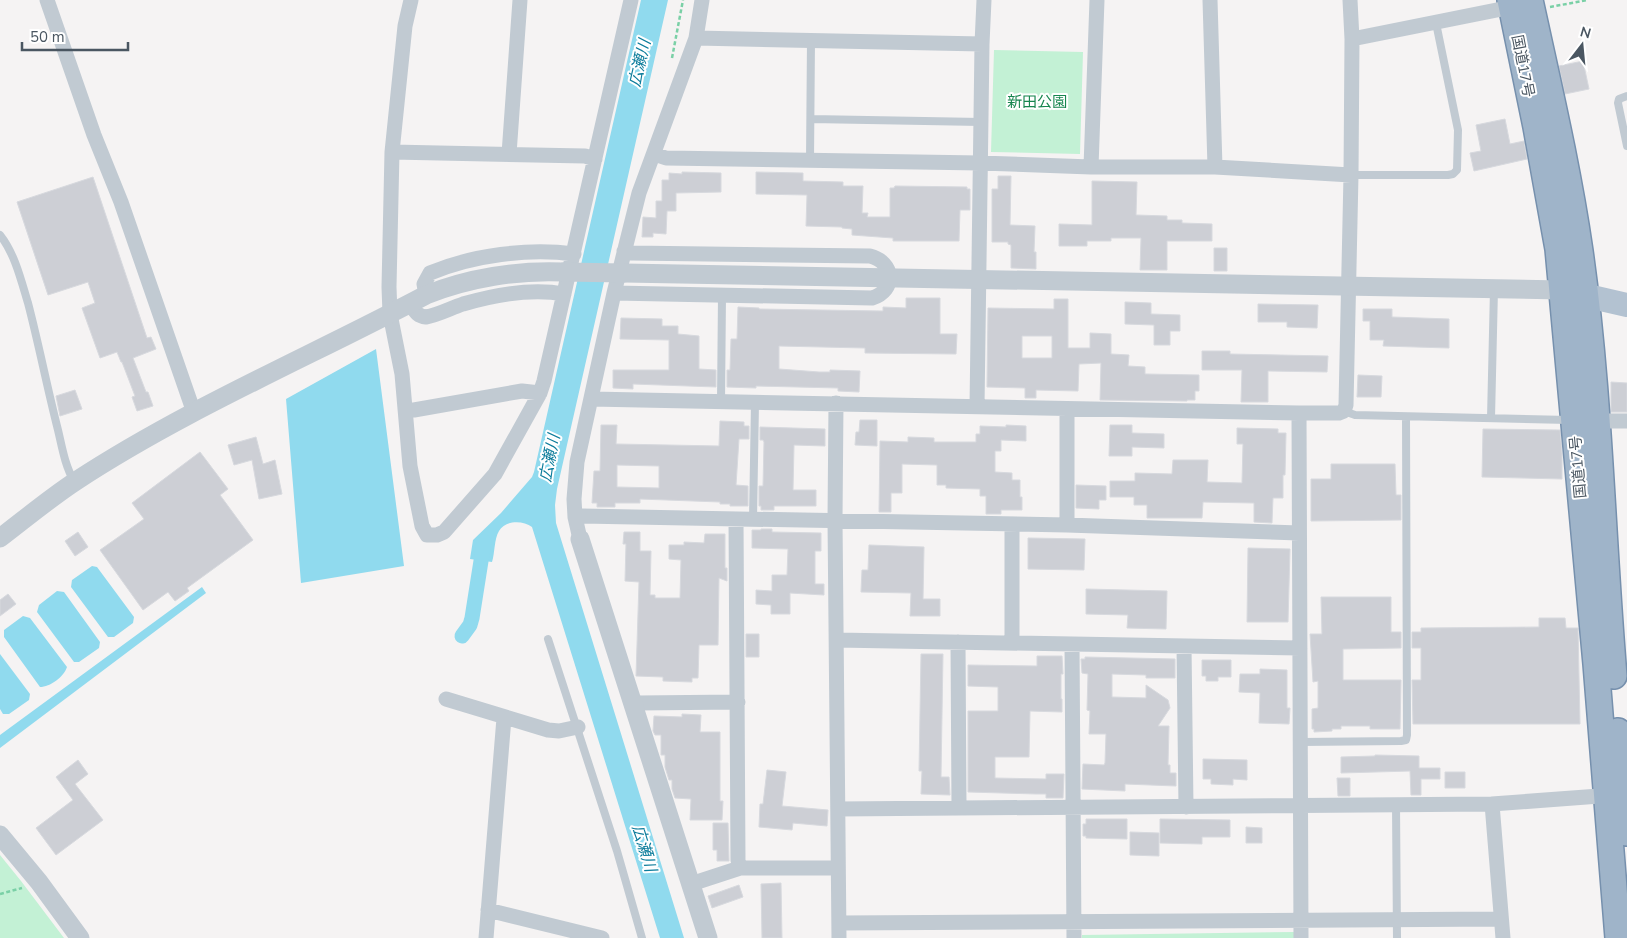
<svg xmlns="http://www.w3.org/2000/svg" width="1627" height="938" viewBox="0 0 1627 938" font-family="'Nunito Sans','Noto Sans JP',sans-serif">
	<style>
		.green { fill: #c3f1d5 }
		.water { fill: #90daee }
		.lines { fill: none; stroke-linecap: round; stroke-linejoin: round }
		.canal { stroke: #90daee; stroke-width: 15 }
		.building { fill: #cdcfd5; stroke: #d7d9de; fill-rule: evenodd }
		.trunk-casing { stroke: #7690ad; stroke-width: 28 }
		.path { stroke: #7ad0a6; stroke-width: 2.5; stroke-dasharray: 4 2.5; stroke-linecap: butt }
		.service { stroke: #c1cad2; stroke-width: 8 }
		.minor { stroke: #c1cad2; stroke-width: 15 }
		.tertiary { stroke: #c1cad2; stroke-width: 19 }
		.primary { stroke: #b3c2d1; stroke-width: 24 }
		.trunk { stroke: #9fb4c9; stroke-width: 25 }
		.tertiary-bridge { stroke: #c1cad2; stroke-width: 19 }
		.labels { text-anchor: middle; stroke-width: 4; stroke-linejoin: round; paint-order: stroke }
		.street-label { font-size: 15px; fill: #4a5661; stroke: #fff }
		.park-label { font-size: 15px; fill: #17864f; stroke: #fff }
		.water-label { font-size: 16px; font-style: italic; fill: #0c7c9b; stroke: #fff }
	</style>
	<rect width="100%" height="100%" fill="#f5f3f3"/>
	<path class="green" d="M994,50l89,2 -3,102 -89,-2z
		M0,855l21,26 43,57h-64z
		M1294,932v6h-212v-3z"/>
	<path class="water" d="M641,0h27l-111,489 -2,16 1,18 128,415h-24l-128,-411c-9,-7 -27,-7 -33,4 -5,8 -4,22 -7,31l-22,-3 3,-19 28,-27 31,-36 2,-5z
		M376,349l28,217 -103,17 -15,-184z
		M92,566l5,1 37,50 -1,6 -19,14h-6l-37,-50 1,-7z
		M202,587l4,6 -206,155v-13z
		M57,591l7,1 36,50 -1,6 -20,14h-5l-37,-50 2,-7z
		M23,616l7,2 37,49c-3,10 -17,20 -27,20l-36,-50v-7z
		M0,654l30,40 -1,6 -20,14h-6l-3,-5z"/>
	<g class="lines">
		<path class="canal" d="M462,636l8,-11 2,-7 12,-76"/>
	</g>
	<path class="building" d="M1583,61l6,28 -24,5 -6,-28z
		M1505,119l5,25 14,-3 3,18 -53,12 -4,-18 11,-2 -5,-26z
		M682,172l39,1v19l-45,1v18h-9l-1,23 -13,-1v4h-11l1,-20 13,1v-17h6v-21h7v-7l13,1z
		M756,172l47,1v8l40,1v4h20l-1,27h6l-1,4h23v-29h4l1,-2 72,1v2h3v21h-10l-1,31h-66v-3l-41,-3v-6l-10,-1v-1l-36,-1 1,-31 -51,-1z
		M998,176h13l-1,49 25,1 -1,26h2v17l-25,-1v-23l-3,-1v-2h-16v-53h6z
		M93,177l54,161 4,-1 5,12 -23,9 13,34h2l5,14 -16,5 -5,-14 3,-1 -13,-34h-1l-4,-10 -17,6 -18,-50 13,-5 -7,-21 -40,13 -31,-93z
		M1092,181l45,1 -1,33 31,1v4h15v3l30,1v17h-45v29h-27l1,-32h-30v3h-24v5h-28v-22l33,1z
		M1214,248h13v23h-13z
		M906,298h34v36h17l-1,20 -91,-1v-5l-86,-2v23l40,3h11v-2l30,1 -1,21 -21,-1v-3l-82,-2v2l-29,-1v-17h3l1,-31h6l1,-32 21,1v1l124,2v-4l23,1z
		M1054,299h14v49h22v-15l21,1v20l18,1 -1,11 17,1v7l54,1v16h-4v9h-8v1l-87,-1 1,-37 -22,1 -1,27 -42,-1v8h-11v-10l-38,-1 1,-79 66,1zM1022,336h30v22h-30z
		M1125,302l26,1v11l29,1v16h-10v14h-16v-20l-29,-1z
		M1258,304l60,1 -1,23 -30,-1v-5h-29z
		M1363,309h29v8l57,2v29l-66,-2 1,-6h-14v-19h-7z
		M621,318l41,1v7h16v8l21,2v33l17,1v17l-83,-3v5l-20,-1v-18h56v-30l-49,-1z
		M1202,351h28v3l98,2 -1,16 -59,-1v31h-27l1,-32h-40z
		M1358,375l24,1 -1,21h-24z
		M1611,382l16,1v29h-16z
		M75,390l7,19 -22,7 -4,-20z
		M860,420h17v26l-22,-1 1,-13h3z
		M720,421l24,1v4h5v13h-10l-3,46 12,1v20h-18v-2h-10v-2l-80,-3v4h-25v4h-18v-4h-5l2,-32h6l1,-46h16l-1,19 103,2zM617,465l42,1v22l-42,-1z
		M1006,425l20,1v15l-25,-1v11h-6v21l17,1v7h8v17h2v13h-21v4h-15v-18h-6v-7l-34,-1v-3h-9v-20l-35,-1v29h-11v19h-12l1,-71 28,1v-5l26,1v4h42v-8h4v-8l26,1z
		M1110,425h22v8l32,1v14l-32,-1v9h-23z
		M760,427l65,2v17l-31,-1 -1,45h23v16h-42v4h-13v-4h-2v-20h4l1,-44 -1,-2h-3z
		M1237,428l41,1v4h8l-1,42h-2v23h-10l-1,25 -18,-1v-19l-51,-1 -1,16h-55v-13h-13v-8h-24v-16h25v-8l37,1 1,-14h35l-1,22 35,1 1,-39h-6z
		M1483,429l77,1 2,24v25l-80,-2z
		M256,437l7,27 12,-4 7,34 -23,5 -7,-39 -18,5 -6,-20z
		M200,452l28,37 -8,6 33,45 -66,48 2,3 -14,10 -7,-9 -25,18 -43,-60 44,-31 -12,-16z
		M1331,464h64l1,31h5v25l-90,1v-42h20z
		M1076,485l30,1v14h-7v9l-23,-1z
		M761,529h11v3l49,1v18h-6v33h9v11l-34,-2v21h-19v-9l-15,-1v-14l16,1v-16h15l1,-26 -36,-1v-18h9z
		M78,532l10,15 -13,9 -10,-15z
		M624,532h16v19h11l-1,44h5v3h25l1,-38 -12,-1v-14h15v-3l20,1 1,-9h20v34h2v13l-8,-3 -1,67h-19l-1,33h-6v4l-29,-1v-4l-27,-1 3,-94 -14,-1 1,-37h-3z
		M1028,538l57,1 -1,31 -56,-1z
		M869,545l55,2 -1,52h17v17h-30l1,-23 -50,-1 1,-22h6z
		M1248,548l42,1 -2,73h-41z
		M1086,589l81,2 -1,38 -39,-1 1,-13 -42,-1z
		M8,594l8,10 -16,12v-16z
		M1321,597h70v35h10v16l-58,1v31h58l-1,49h-30v-3h-29v3h-9v2l-18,1v-3h-2v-20l6,-1v-27l-5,1 -3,-48h12z
		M1539,618h26l1,10h12l2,96h-167l-1,-44h9v-32h-9v-16h9v-4l118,-1z
		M746,634h13v23h-13z
		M921,654h22l-2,123h8l1,18 -29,-1 1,-23h-3z
		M1037,656h25l1,18h-2v25h1v13l-32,-1 -1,46h-34v21l51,1v-5h18l-1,24h-17v-4h-10l-68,-2v-81h30v-24l-30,-1v-21l69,1z
		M1085,657l90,2v19h-29v-3l-34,-1v23l34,1v-13l22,15 2,8 -12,18h11l-1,39h2v8h6v13l-51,-2v7l-43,-2 1,-25 21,1 1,-2 1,-29h-17l1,-23 -3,-1 1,-36 -6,-1 -1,-14h4z
		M1202,660h29v17h-13v4h-12v-5h-4z
		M1260,669l27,1v38h3l-1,16 -30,-1 1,-30 -21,-1 1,-18h20z
		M682,714l19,1 -1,17h20v69h3l-1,19h-32l1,-21 -16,-1 -3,-9v-9h-3l-4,-13v-12h-4v-20h-6l-2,-4 1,-15 28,1z
		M1375,755l44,1v12h21v11h-19v16h-10l-1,-24 -69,2v-16l34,-1z
		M1203,759l44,1v20l-14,-1v6l-22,-1v-5h-8z
		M78,760l10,14 -13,10 28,36 -47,35 -20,-27 37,-28 -17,-23z
		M767,770l19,2 -4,34 46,4 -1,16 -34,-3 -1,7 -33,-3 1,-23h3z
		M1445,772h20v16h-20z
		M1337,778h13v18h-12z
		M1086,819h41v20l-41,-1v-2h-3v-12h3z
		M1160,819l70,1v17h-28v7l-42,-1z
		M713,823h15l1,38h-12v-11h-4z
		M1246,827l16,1v15h-16z
		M1130,832l29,1v23l-29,-1z
		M781,883l1,55h-20l-1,-54z
		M739,885l4,12 -31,11 -4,-12z"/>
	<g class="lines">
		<defs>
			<path id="trunk" d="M1510,0l26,127 22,122 38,415 22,274
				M1530,0c18,83 38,167 50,251 20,141 22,284 34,425
				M1618,731l9,102"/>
		</defs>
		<use href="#trunk" class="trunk-casing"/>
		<path class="path" d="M1550,7l38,-7
			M672,58l11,-58
			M0,894l22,-6"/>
		<path class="service" d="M1627,96l-8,3 -1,4 9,43
			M811,119l170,3
			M810,160l1,-120
			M1351,175h97l5,-1 4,-4 1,-40 -22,-107
			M0,235c15,19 21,45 28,68 11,42 19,84 30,127 4,17 7,36 16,51
			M721,402l1,-107
			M1344,411l11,4 214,5
			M1491,418l3,-129
			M753,519l2,-116
			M548,639l69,212 25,87
			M1301,742l100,-1 5,-1 1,-5 -1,-318
			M1396,804l1,134"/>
		<path class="minor" d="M47,0l47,135 27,67 70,202 5,8
			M411,0l-6,26 -13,126 -3,135 1,27 12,60 8,92 12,60 5,9h10l7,-3 51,-58 45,-81 4,-12 87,-381
			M1210,0l5,167
			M696,38l286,6
			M1352,39l165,-33
			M392,152l193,4 10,3
			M509,154l11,-154
			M654,154l12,4 314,5 111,4h124l136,8
			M1091,167l6,-167
			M614,293l258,5c25,-8 22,-36 -2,-42l-240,-3 -6,-2
			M426,295l-2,-11 6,-11c43,-18 98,-25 144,-19
			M410,304c5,7 7,12 16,13 12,-2 25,-9 37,-13 31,-9 69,-16 101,-10
			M591,399l708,14h40l5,-2 2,-6 5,-230 1,-136 -2,-39
			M836,403l-1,117 4,418
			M977,407l5,-363 2,-44
			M406,409l8,1 108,-19 18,2
			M1299,413l2,525
			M1597,421h30
			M575,517l7,-1 485,9 232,8
			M736,519l2,341 2,8
			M1067,525v-116
			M580,539l-5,-22 -1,-18 3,-37 37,-169 25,-100 57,-155 6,-38
			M837,640l463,8
			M958,642l1,165
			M1012,643v-119
			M1072,644l2,294
			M1184,646l2,161
			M446,699l102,31 11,1 19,-4
			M632,705l6,-2 100,-1
			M1492,804l11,134
			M838,809l654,-5 121,-9
			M691,884l49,-16h97
			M488,910l114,28
			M839,923l662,-4
			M486,938l18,-220"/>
		<path class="tertiary" d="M624,273l938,17
			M0,538c25,-19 50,-40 76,-57 110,-72 233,-124 350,-186 42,-17 92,-25 137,-23
			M580,539l128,399
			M0,835l39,47 41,56"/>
		<path class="primary" d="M1566,291l61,14"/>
		<use href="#trunk" class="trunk"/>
		<path class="tertiary-bridge" d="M563,272l61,1"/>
	</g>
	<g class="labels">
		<g class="street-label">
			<text transform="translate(1523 66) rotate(79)" y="5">国道17号</text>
			<text transform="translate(1578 467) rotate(-95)" y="5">国道17号</text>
		</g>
		<g class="park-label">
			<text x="1037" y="107">新田公園</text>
		</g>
		<g class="water-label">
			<text transform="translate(639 63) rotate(-77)" y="6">広瀬川</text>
			<text transform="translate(549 458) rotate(-79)" y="6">広瀬川</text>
			<text transform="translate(645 848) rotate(73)" y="6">広瀬川</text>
		</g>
	</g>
	<g transform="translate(1582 45) rotate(16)" stroke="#ffffff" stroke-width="4" paint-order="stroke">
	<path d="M0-4L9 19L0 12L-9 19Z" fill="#4a5661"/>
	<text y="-8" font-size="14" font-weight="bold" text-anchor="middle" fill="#4a5661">N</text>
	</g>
	<path d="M22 42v8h106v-8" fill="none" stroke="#4a5661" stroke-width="2.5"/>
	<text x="30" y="42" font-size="15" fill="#4a5661" stroke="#ffffff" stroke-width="4" paint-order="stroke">50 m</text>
</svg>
